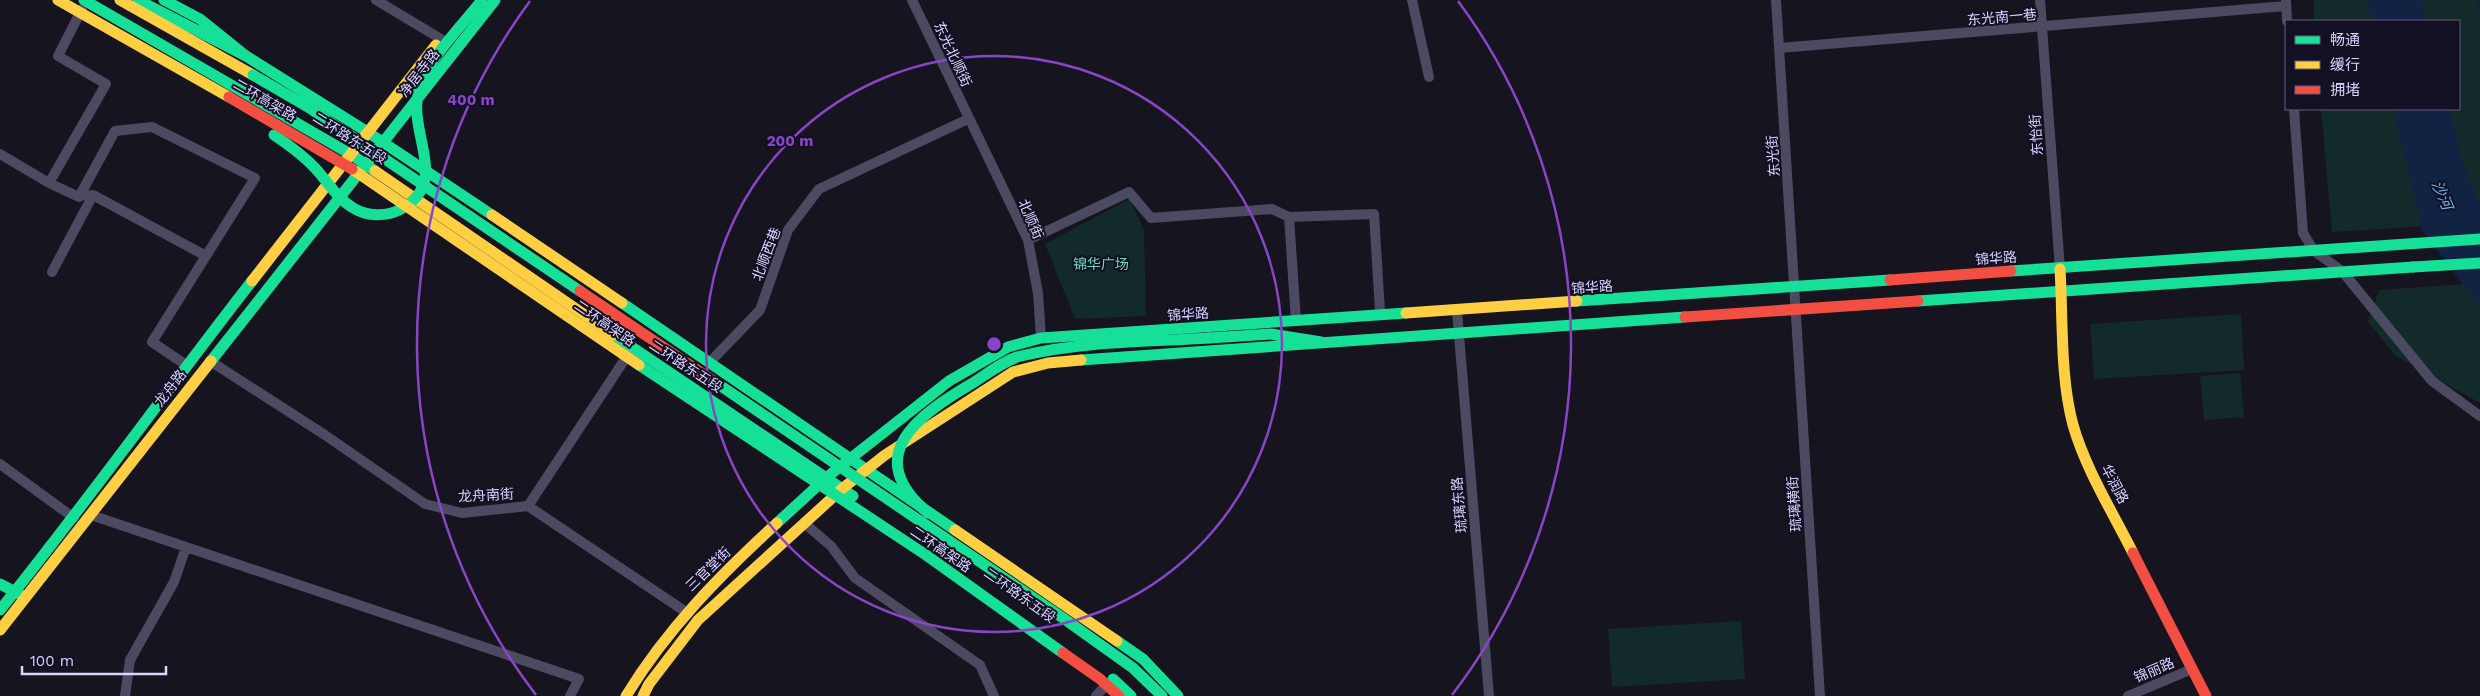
<svg xmlns="http://www.w3.org/2000/svg" width="2480" height="696" viewBox="0 0 2480 696" font-family="'Work Sans','Noto Sans SC',sans-serif">
	<style>
		.green { fill: #132a2b }
		.water { fill: #112343 }
		.lines { fill: none; stroke-linecap: round; stroke-linejoin: round }
		.stream { stroke: #112343; stroke-width: 3 }
		.street { stroke: #4b4a60; stroke-width: 10 }
		.fast { stroke: #16e098; stroke-width: 11 }
		.slow { stroke: #ffcf43; stroke-width: 11 }
		.jam { stroke: #f24e42; stroke-width: 11 }
		.fast-bridge { stroke: #16e098; stroke-width: 11 }
		.slow-bridge { stroke: #ffcf43; stroke-width: 11 }
		.jam-bridge { stroke: #f24e42; stroke-width: 11 }
		.ring { fill: none; stroke: #8945c8; stroke-width: 2.5 }
		.labels { text-anchor: middle; stroke-width: 4; stroke-linejoin: round; paint-order: stroke }
		.street-label { font-size: 14px; fill: #d9d4fd; stroke: #131024 }
		.park-label { font-size: 14px; fill: #63dabc; stroke: #131024 }
		.water-label { font-size: 15px; font-style: italic; fill: #67b6f9; stroke: #131024 }
		.centre { fill: #8945c8; stroke: #131024; stroke-width: 2.5 }
		.ring-label { font-size: 15px; text-anchor: middle; font-weight: bold; fill: #8945c8; stroke: #131024; stroke-width: 4; stroke-linejoin: round; paint-order: stroke }
	</style>
	<rect width="100%" height="100%" fill="#16141f"/>
	<path class="green" d="M2314,0h166v223l-148,9 -11,-123h138v-88h-145z
		M1129,199l15,31 2,86 -71,3 -30,-75z
		M2480,283v120l-84,-47 -28,-34 11,-32z
		M2241,314l3,56 -150,9 -4,-55z
		M2240,373l4,44 -40,3 -4,-44z
		M1741,621l4,58 -133,8 -4,-58z"/>
	<path class="water" d="M2367,0h54l5,21h-54z
		M2393,109h56l14,55 17,40v103l-58,-77z"/>
	<g class="lines">
		<path class="stream" d="M2478,0l2,6"/>
		<path class="street" d="M376,0l65,39
			M912,0l116,240 10,53 3,45
			M1412,0l17,77
			M1776,0l44,696
			M2040,0l20,269
			M2286,1l1,20
			M1779,48l507,-42
			M2294,109l9,124 11,18 28,20 90,110 48,35
			M0,154l49,29 57,-99 -48,-28 24,-47
			M49,183l30,14 36,-66 37,-4 103,51 -103,164 34,23
			M93,195l113,61
			M1028,240l101,-48 22,26 121,-9 17,8
			M52,272l41,-77 -6,1
			M1457,311l32,385
			M1296,321l-7,-104 85,-3 6,98
			M210,361l115,74 100,69 37,9 66,-7 158,106
			M710,362l50,-52 28,-80 31,-41 149,-70
			M0,464l74,54
			M528,506l101,-153
			M91,515l488,164 -9,17
			M804,523l27,23 24,32 125,87 14,31
			M125,696l5,-36 44,-78 12,-35
			M1096,696l12,-13
			M2128,696l64,-27"/>
		<path class="fast" d="M84,0l268,155 23,16
			M138,0l108,56 123,77 123,82
			M164,0l36,19 46,37
			M2011,271l469,-32
			M1577,301l313,-21
			M1918,301l495,-34
			M622,303l333,227
			M614,335l239,161
			M1209,338l62,-4 50,8
			M1081,360l604,-43
			M211,361l284,-361
			M827,477l122,-96 59,-34 33,-9 365,-25
			M777,523l49,-45
			M0,584l25,13
			M0,610c87,-108 167,-220 252,-329
			M1117,641l26,18 35,37
			M1113,679l18,17"/>
		<path class="slow" d="M120,0l133,75
			M375,171l239,164
			M492,215l130,88
			M2060,269c3,49 0,108 13,156 13,45 39,86 60,128
			M252,281l184,-236
			M1406,313l171,-12
			M843,488l42,-33 128,-83 35,-9 33,-3
			M955,530l162,111
			M0,630l211,-269
			M626,696c41,-67 94,-121 151,-173
			M643,696l6,-12 49,-64 145,-132"/>
		<path class="jam" d="M1890,280l121,-9
			M1685,317l233,-16
			M2133,553l73,143"/>
		<path class="fast-bridge" d="M253,75l55,32 272,184
			M274,135c15,10 29,20 41,33 13,14 23,32 40,41 12,7 31,8 44,1 52,-26 10,-74 19,-116 7,-33 44,-68 64,-94
			M2413,267l67,-4
			M639,365l287,190 137,98
			M715,382l348,236 70,50 29,28
			M928,513c-67,-57 -11,-97 43,-129 15,-9 33,-24 50,-28 61,-15 125,-14 188,-18"/>
		<path class="slow-bridge" d="M58,0l171,97
			M352,169l287,196"/>
		<path class="jam-bridge" d="M229,97l123,72
			M580,291l135,91
			M1063,653l37,26 19,17"/>
	</g>
	<g class="ring">
		<circle cx="994" cy="344" r="288"/>
		<path d="M536 695A577 577 0 0 1 530 1M1458 1A577 577 0 0 1 1452 695"/>
	</g>
	<g class="labels">
		<g class="street-label">
			<text transform="translate(2002 17) rotate(-5)" y="5">东光南一巷</text>
			<text transform="translate(953 54) rotate(65)" y="5">东光北顺街</text>
			<text transform="translate(419 73) rotate(-52)" y="5">净居寺路</text>
			<text transform="translate(265 100) rotate(30)" y="5">二环高架路</text>
			<text transform="translate(2036 135) rotate(-94)" y="5">东怡街</text>
			<text transform="translate(350 138) rotate(32)" y="5">二环路东五段</text>
			<text transform="translate(1773 156) rotate(-94)" y="5">东光街</text>
			<text transform="translate(1031 219) rotate(66)" y="5">北顺街</text>
			<text transform="translate(766 254) rotate(-69)" y="5">北顺西巷</text>
			<text transform="translate(1996 258) rotate(-4)" y="5">锦华路</text>
			<text transform="translate(1592 287) rotate(-4)" y="5">锦华路</text>
			<text transform="translate(1188 314) rotate(-4)" y="5">锦华路</text>
			<text transform="translate(605 323) rotate(34)" y="5">二环高架路</text>
			<text transform="translate(686 366) rotate(33)" y="5">二环路东五段</text>
			<text transform="translate(170 388) rotate(-52)" y="5">龙舟路</text>
			<text transform="translate(2115 484) rotate(62)" y="5">华润路</text>
			<text transform="translate(486 495) rotate(-3)" y="5">龙舟南街</text>
			<text transform="translate(1794 504) rotate(-94)" y="5">琉璃横街</text>
			<text transform="translate(1459 505) rotate(-95)" y="5">琉璃东路</text>
			<text transform="translate(941 549) rotate(34)" y="5">二环高架路</text>
			<text transform="translate(708 569) rotate(-44)" y="5">三官堂街</text>
			<text transform="translate(1020 595) rotate(35)" y="5">二环路东五段</text>
			<text transform="translate(2154 670) rotate(-23)" y="5">锦丽路</text>
		</g>
		<g class="park-label">
			<text x="1101" y="269">锦华广场</text>
		</g>
		<g class="water-label">
			<text transform="translate(2442 195) rotate(67)" y="5">沙河</text>
		</g>
	</g>
	<circle cx="994" cy="344" r="8" class="centre"/>
	<g class="ring-label">
		<text x="471" y="105">400 m</text>
		<text x="790" y="146">200 m</text>
	</g>
	<rect x="2285" y="20" width="175" height="90" fill="#131024" stroke="#625e7b"/>
	<rect x="2295" y="36" width="25" height="8" fill="#16e098" stroke="#625e7b"/>
	<text x="2330" y="45" font-size="15" fill="#d9d4fd">畅通</text>
	<rect x="2295" y="61" width="25" height="8" fill="#ffcf43" stroke="#625e7b"/>
	<text x="2330" y="70" font-size="15" fill="#d9d4fd">缓行</text>
	<rect x="2295" y="86" width="25" height="8" fill="#f24e42" stroke="#625e7b"/>
	<text x="2330" y="95" font-size="15" fill="#d9d4fd">拥堵</text>
	<path d="M22 666v8h144v-8" fill="none" stroke="#d9d4fd" stroke-width="2.5"/>
	<text x="30" y="666" font-size="15" fill="#d9d4fd" stroke="#131024" stroke-width="4" paint-order="stroke">100 m</text>
</svg>
